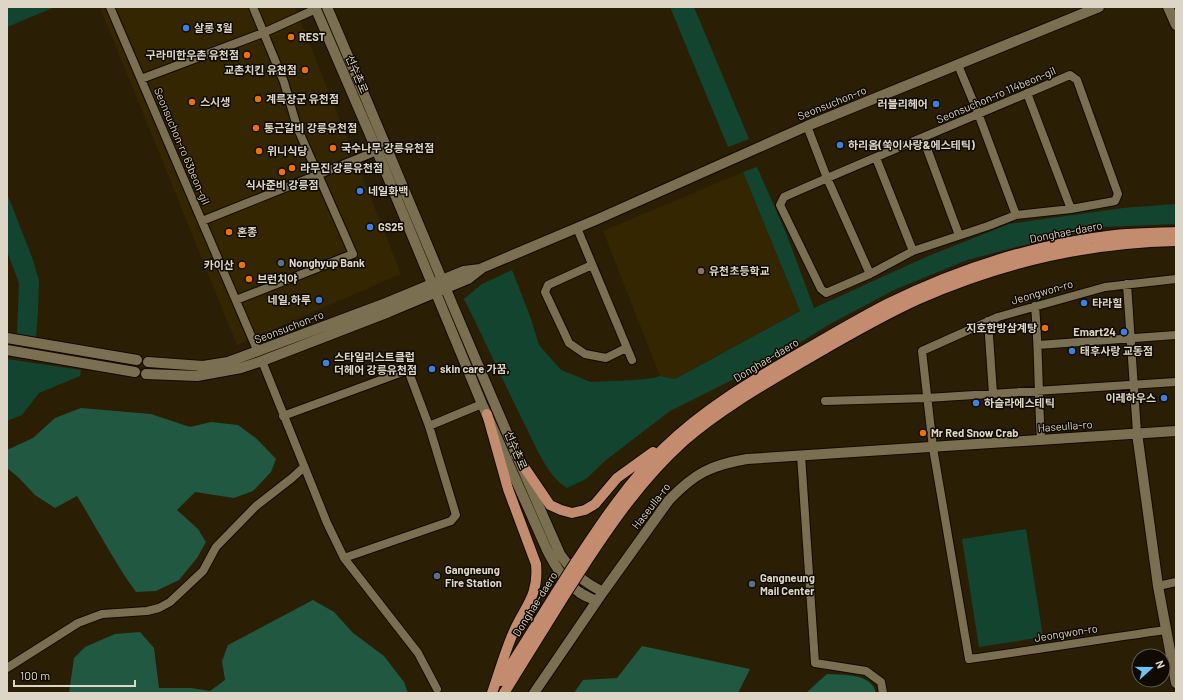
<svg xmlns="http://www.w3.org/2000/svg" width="1183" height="700" viewBox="0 0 1183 700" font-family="Barlow,'Noto Sans KR',sans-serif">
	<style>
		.built { fill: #342601 }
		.green { fill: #134430 }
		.forest { fill: #205841 }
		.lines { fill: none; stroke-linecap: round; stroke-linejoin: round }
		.minor-casing { stroke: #130900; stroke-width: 10 }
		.tertiary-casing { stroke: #130900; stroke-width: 12 }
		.primary-casing { stroke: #130900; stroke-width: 12 }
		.minor { stroke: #7b6f51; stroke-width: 8 }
		.tertiary { stroke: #7b6f51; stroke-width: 10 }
		.primary { stroke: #c38c6e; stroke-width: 10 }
		.primary-bridge-casing { stroke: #130900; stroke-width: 12; stroke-linecap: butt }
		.primary-bridge { stroke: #c38c6e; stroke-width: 10 }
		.shop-dot { fill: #3f7fe0; stroke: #0f0a02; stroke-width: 1.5 }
		.food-dot { fill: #e8710a; stroke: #0f0a02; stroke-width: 1.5 }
		.service-dot { fill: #5c6f8a; stroke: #0f0a02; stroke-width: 1.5 }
		.education-dot { fill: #8d6e63; stroke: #0f0a02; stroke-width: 1.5 }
		.labels { text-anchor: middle; stroke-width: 3; stroke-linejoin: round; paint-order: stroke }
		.poi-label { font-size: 11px; font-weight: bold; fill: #ddd6c6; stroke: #0f0a02; text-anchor: start }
		.street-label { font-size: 11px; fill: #ddd6c6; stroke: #0f0a02 }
	</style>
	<rect width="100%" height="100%" fill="#2a1f04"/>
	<path class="built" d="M100,7h195l106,267 -164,71z
		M743,172l57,139 -126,68 -14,-3 -57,-145z"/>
	<path class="green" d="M7,7h48l-48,20z
		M670,7h24l55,132 -21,8z
		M757,167l29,66 28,75 112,-51 83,-33 114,-16 53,-4v20l-73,3 -83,19 -53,14 -73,30 -64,34 -60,37 -100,50 -64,49 -20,19 -19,9c-20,-12 -32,-43 -42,-63 -21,-42 -40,-84 -61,-126l18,-15 30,-14 18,46 9,29 22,25 30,12 43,-2 20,-2 6,-2 15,3 125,-68 -57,-139z
		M7,193l26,67 6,21 -1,31 -2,25 -19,-2 2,-52 -12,-32z
		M7,359l74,11 -1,6 -41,17 -17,22 -15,6z
		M1026,529l17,108 -64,10 -17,-108z"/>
	<path class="forest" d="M81,408l70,6 39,13 21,-5 27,3 19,14 19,20 -5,13 -18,19 -19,7 -39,-6 -18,18 21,19 8,13 -9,16 -18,22 -23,11 -20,1c-22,-30 -39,-64 -59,-96l-22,12 -20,-13 -17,-18 -11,-9v-18l26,-12 22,-20z
		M313,600l21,12 19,21 31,23 20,26 4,11h-339l5,-35 11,-11 30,-13 25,-2 14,16 5,40h32l19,3 15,-11 -3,-19 6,-16z
		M642,646l108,23 -12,24h-164l9,-13 34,-2z
		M827,674c16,1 45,-1 49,19h-70z"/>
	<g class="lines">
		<defs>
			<path id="minor" d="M110,7l148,345
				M958,65l20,48 38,102
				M1070,75l7,5 41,114 -3,7 -44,8 -55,6 -28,11 -75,25 -43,23 -44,19 -5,-4 -41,-84 4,-8c95,-42 191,-81 286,-122z
				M141,79l122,-46 53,-24
				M1027,93l44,116
				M807,126l20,52 43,96
				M923,138l36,97
				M876,158l37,93
				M202,221l175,-70
				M577,228l55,132
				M592,265l-44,20 -3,7 24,51 16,11 21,4 20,-10
				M1127,284l10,149
				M236,300l117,-46 -56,-127 -13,-45 -31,-75
				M1035,306c4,45 3,89 6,133
				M988,321l5,73
				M1038,345l138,-10
				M262,361l65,162 17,35 74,95 19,36
				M825,401l102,-3 249,-16
				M283,416l125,-46 21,56 27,89 -5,6 -107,37
				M429,426l53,-22
				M801,455l14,208 51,8 15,11 2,11
				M1158,586l18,-4
				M1166,630c-66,9 -131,20 -197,29l-36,-211 -11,-97 76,-34 107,-30 71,-8
				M7,668l71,-45 24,-9 45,-3 12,-3 11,-6 33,-31 13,-24 40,-41 36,-28 12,-11"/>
			<path id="tertiary" d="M315,7l62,144 105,253 65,146c7,14 19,33 32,42 5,4 12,6 17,9
				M327,7c78,182 152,366 233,547 14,20 22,27 43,38
				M1168,7l8,18
				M7,338l130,22
				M7,350l128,22
				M148,362l55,4 25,-4 158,-59 78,-32 16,-2
				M146,374l51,2 44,-8 21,-7 127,-49 79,-33 14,-11 116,-49 209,-93 292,-119
				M1137,433l21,153 18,97
				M534,693l69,-101 66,-92c26,-27 42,-35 78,-41l429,-28"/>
			<path id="primary" d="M487,414l21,75 28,75c3,31 -10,41 -22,67 -9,20 -15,42 -22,62
				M516,455l34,50 11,5 11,3 13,-3 10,-6 22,-26 36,-26
				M575,563c27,-41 54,-82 90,-116 39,-38 85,-65 131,-92 30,-17 60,-35 91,-51 71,-35 149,-60 228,-69 20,-2 41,-2 61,-3
				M583,567c30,-46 60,-89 101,-126 37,-32 79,-56 120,-80 38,-22 75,-44 115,-62 81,-36 169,-56 257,-58
				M501,681l55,-88
				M504,693l59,-95"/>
		</defs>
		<use href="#minor" class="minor-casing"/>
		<use href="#tertiary" class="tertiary-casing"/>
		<use href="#primary" class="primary-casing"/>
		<use href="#minor" class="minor"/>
		<use href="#tertiary" class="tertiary"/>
		<use href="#primary" class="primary"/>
		<defs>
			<path id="primary-bridge" d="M556,593l19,-30
				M563,598l20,-31"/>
		</defs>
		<use href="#primary-bridge" class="primary-bridge-casing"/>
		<use href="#primary-bridge" class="primary-bridge"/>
	</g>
	<g class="shop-dot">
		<circle cx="186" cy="28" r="4"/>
		<circle cx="936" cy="104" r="4"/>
		<circle cx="840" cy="145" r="4"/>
		<circle cx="360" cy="191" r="4"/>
		<circle cx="370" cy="227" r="4"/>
		<circle cx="319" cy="300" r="4"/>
		<circle cx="1084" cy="303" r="4"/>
		<circle cx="1124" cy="332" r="4"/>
		<circle cx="1072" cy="351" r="4"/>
		<circle cx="326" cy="363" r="4"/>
		<circle cx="432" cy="369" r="4"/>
		<circle cx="1164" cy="398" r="4"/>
		<circle cx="976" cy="403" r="4"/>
	</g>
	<g class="food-dot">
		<circle cx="291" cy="37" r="4"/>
		<circle cx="247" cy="55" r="4"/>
		<circle cx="305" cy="70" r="4"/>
		<circle cx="258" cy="99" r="4"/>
		<circle cx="192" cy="102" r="4"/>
		<circle cx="256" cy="128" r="4"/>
		<circle cx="333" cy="148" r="4"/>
		<circle cx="259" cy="151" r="4"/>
		<circle cx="292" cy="168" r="4"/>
		<circle cx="282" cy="172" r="4"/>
		<circle cx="229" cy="232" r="4"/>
		<circle cx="242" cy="265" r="4"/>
		<circle cx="249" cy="279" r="4"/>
		<circle cx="1045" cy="328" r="4"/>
		<circle cx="923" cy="433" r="4"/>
	</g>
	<g class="service-dot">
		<circle cx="281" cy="263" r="4"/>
		<circle cx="437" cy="576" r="4"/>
		<circle cx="752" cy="584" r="4"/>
	</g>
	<circle class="education-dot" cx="701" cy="271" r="4"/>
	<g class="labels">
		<g class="poi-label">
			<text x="194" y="32">살롱 3월</text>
			<text x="299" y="41">REST</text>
			<text x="239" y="59" text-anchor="end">구라미한우촌 유천점</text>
			<text x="297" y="74" text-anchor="end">교촌치킨 유천점</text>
			<text x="266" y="103">계륵장군 유천점</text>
			<text x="200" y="106">스시생</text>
			<text x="928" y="108" text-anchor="end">러블리헤어</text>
			<text x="264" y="132">통근갈비 강릉유천점</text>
			<text x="848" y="149">하리옴(쑥이사랑&amp;에스테틱)</text>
			<text x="341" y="152">국수나무 강릉유천점</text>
			<text x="267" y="155">위니식당</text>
			<text x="300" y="172">라무진 강릉유천점</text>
			<text x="282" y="189" text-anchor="middle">식사준비 강릉점</text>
			<text x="368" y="195">네일화백</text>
			<text x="378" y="231">GS25</text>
			<text x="237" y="236">혼종</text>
			<text x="289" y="267">Nonghyup Bank</text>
			<text x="234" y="269" text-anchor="end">카이산</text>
			<text x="709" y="275">유천초등학교</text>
			<text x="257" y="283">브런치야</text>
			<text x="311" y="304" text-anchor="end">네일,하루</text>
			<text x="1092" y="307">타라힐</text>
			<text x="1037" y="332" text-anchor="end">지호한방삼계탕</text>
			<text x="1116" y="336" text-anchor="end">Emart24</text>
			<text x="1080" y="355">태후사랑 교동점</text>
			<text x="334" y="361">스타일리스트클럽<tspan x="334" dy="13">더헤어 강릉유천점</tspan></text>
			<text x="440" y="373">skin care 가꿈,</text>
			<text x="1156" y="402" text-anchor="end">이레하우스</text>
			<text x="984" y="407">하슬라에스테틱</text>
			<text x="931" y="437">Mr Red Snow Crab</text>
			<text x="445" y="574">Gangneung<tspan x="445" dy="13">Fire Station</tspan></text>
			<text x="760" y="582">Gangneung<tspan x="760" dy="13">Mail Center</tspan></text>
		</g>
		<g class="street-label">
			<text transform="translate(357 74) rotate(67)" y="4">선수촌로</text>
			<text transform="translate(996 95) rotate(-23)" y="4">Seonsuchon-ro 114beon-gil</text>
			<text transform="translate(832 103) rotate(-22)" y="4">Seonsuchon-ro</text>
			<text transform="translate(182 146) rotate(67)" y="4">Seonsuchon-ro 63beon-gil</text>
			<text transform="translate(1066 232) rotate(-11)" y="4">Donghae-daero</text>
			<text transform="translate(1042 292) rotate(-16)" y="4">Jeongwon-ro</text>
			<text transform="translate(289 327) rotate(-21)" y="4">Seonsuchon-ro</text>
			<text transform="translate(766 360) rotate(-31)" y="4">Donghae-daero</text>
			<text transform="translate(1065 426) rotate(-4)" y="4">Haseulla-ro</text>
			<text transform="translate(516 450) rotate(67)" y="4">선수촌로</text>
			<text transform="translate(651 506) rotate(-52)" y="4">Haseulla-ro</text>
			<text transform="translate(535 604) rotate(-58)" y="4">Donghae-daero</text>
			<text transform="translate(1066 633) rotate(-9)" y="4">Jeongwon-ro</text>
		</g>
	</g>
	<rect width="1183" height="700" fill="none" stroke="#ddd6c6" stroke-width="16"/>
	<g transform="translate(1151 668) rotate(69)"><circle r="19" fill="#0f0a02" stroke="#615c50"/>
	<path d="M0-3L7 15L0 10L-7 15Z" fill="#72c1f5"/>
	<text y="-6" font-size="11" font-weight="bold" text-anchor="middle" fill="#ddd6c6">N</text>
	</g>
	<path d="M14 680v6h121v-6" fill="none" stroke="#ddd6c6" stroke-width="2"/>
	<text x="20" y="680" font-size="12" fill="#ddd6c6" stroke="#0f0a02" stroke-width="3" paint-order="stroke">100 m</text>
</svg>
